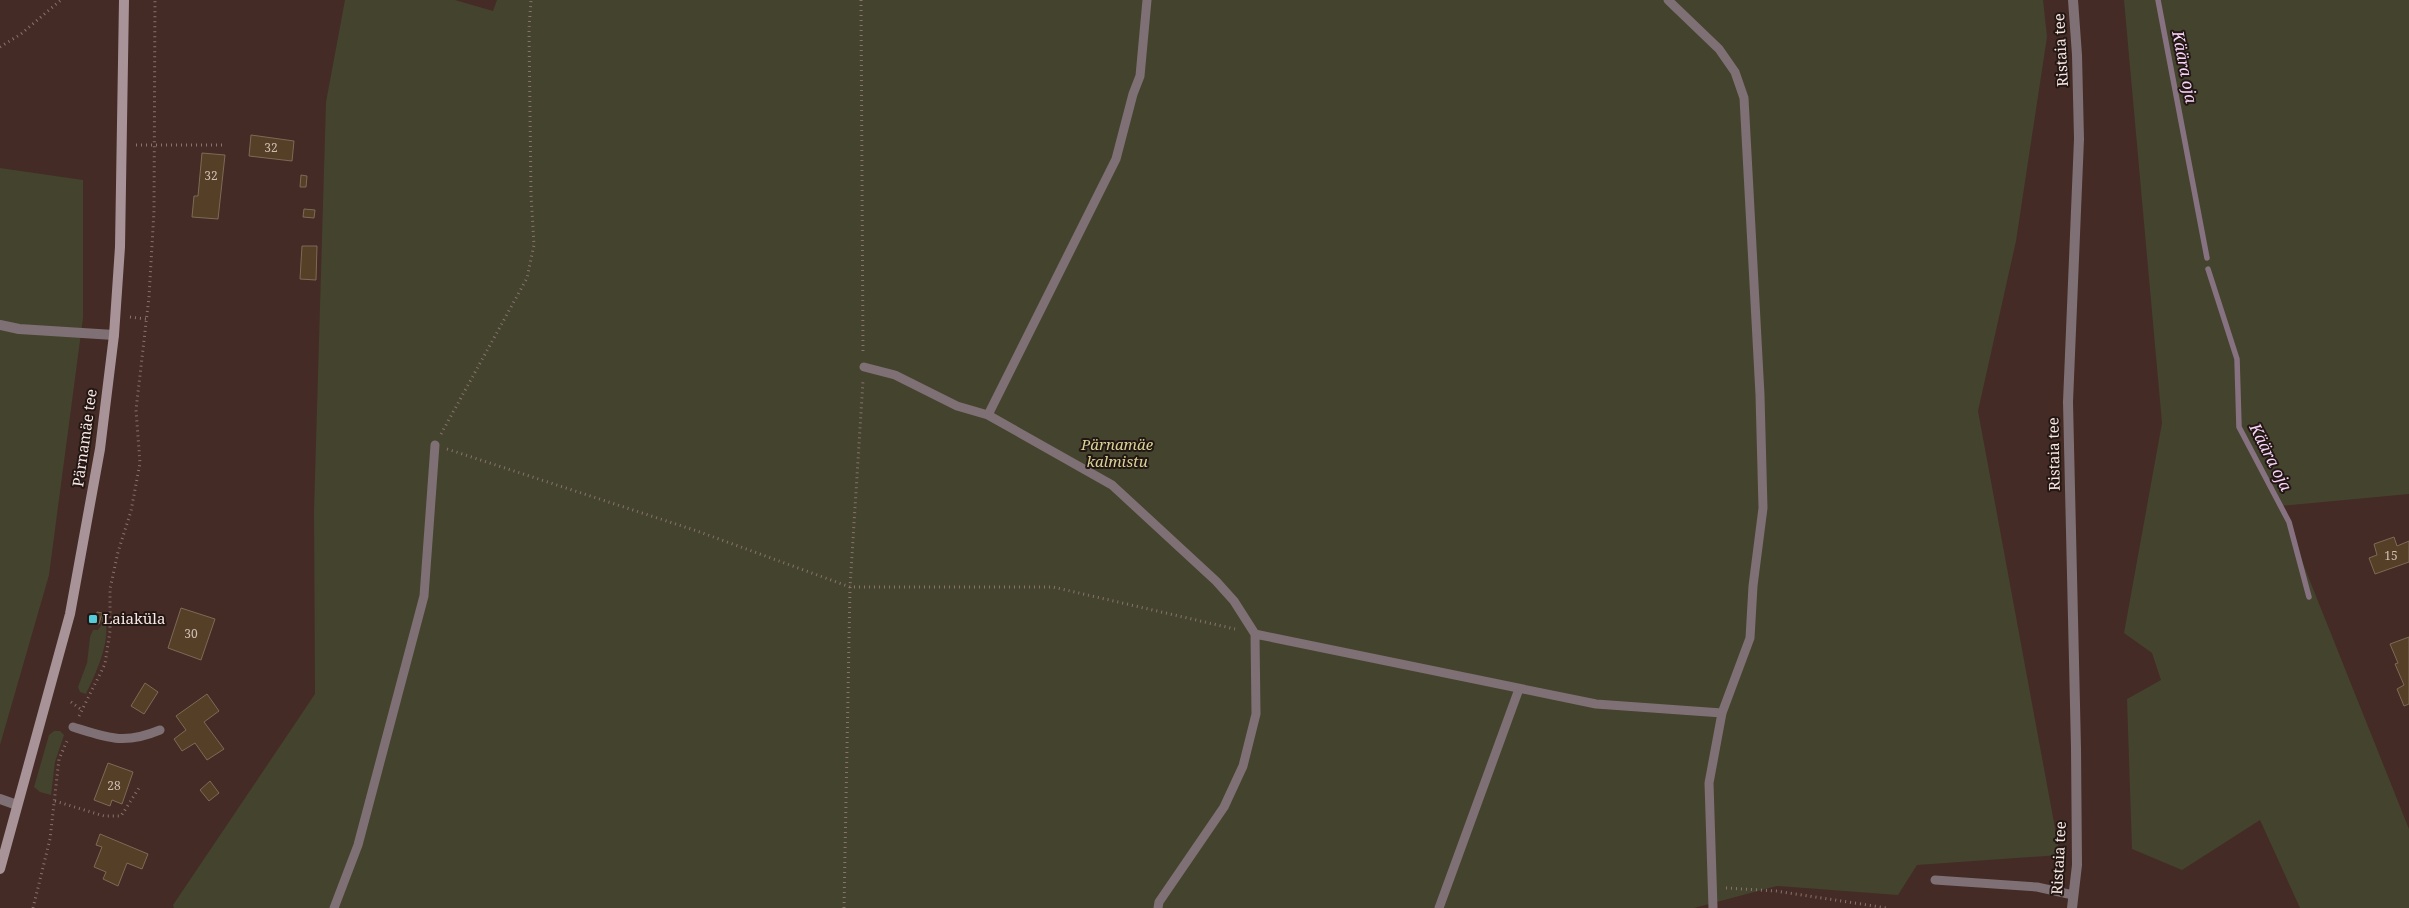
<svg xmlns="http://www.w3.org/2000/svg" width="2409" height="908" viewBox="0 0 2409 908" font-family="'Noto Serif',serif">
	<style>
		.green { fill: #44432e }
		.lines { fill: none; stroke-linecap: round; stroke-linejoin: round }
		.stream { stroke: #877282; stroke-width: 5.5 }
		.building { fill: #553f26; stroke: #7d6a56 }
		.path { stroke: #89736e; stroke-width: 3; stroke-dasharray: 1 4; stroke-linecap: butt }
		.lane { stroke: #7e7074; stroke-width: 9 }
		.street { stroke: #7e7074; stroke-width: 10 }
		.secondary { stroke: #a89399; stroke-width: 10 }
		.poi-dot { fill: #53cbda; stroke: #231714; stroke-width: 2 }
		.labels { text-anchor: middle; stroke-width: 4; stroke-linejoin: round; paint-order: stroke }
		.number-label { font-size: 12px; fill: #cfbdb4 }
		.street-label { font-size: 15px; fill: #f8e7e3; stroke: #231714 }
		.park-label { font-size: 15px; font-style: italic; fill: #d9d396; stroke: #231714 }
		.poi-label { font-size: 15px; fill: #f8e7e3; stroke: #231714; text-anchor: start }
		.water-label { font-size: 16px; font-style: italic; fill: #fad5fb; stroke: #231714 }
	</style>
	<rect width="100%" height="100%" fill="#442b25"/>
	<path class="green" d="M345,0h110l38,11 4,-11h1546l4,37 -31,204 -38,170 82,444 -143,10 -19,30 -121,-9 -83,22h-1520l-1,-3 142,-211 -1,-183 12,-409z
		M2124,0h285v494l-129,12 129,323v79h-109l-40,-88 -78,50 -50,-21 -5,-150 34,-19 -9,-27 -28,-20 38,-210z
		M0,168l83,12v138l-34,257 -49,170z
		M102,612c13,22 -6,61 -16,82l-6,-2 -2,-5 9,-24 3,-26 3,-7h5l3,-4z
		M54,731h6l4,4 -9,27 -4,33 -11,-3 -6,-5 15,-52z"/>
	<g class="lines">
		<path class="stream" d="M2158,0l49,258
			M2208,269l29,90 2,68 50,95 20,75"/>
	</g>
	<path class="building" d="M251,135l43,6 -2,20 -43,-5z
		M202,153l23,2 -7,64 -26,-2 2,-21h4z
		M301,175l6,1 -1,11h-6z
		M304,209l11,1 -1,8 -11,-1z
		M302,246h15l-1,34 -16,-1z
		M2394,537l3,9 12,-5v21l-34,12 -6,-16 8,-3 -3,-11z
		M181,608l34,11 -14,41 -33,-12z
		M97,612l5,1 -3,11 -4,-1z
		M2409,637v67l-5,2 -7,-17 7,-4 -9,-21 3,-1 -8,-19z
		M145,683l13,9 -14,22 -13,-8z
		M207,694l12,17 -15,11 20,27 -17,11 -12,-17 -13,8 -8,-12 12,-9 -10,-14z
		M108,763l25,9 -11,32 -10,-4 -2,6 -16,-6z
		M210,781l9,12 -10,8 -9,-11z
		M100,834l48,20 -6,15 -15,-6 -9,23 -15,-7 3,-7 -12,-5 8,-20 -6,-2z"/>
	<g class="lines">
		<path class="path" d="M861,0l2,354
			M0,47l21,-13 40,-34
			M136,145h89
			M130,317l16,2
			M441,434l86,-156 7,-33 -3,-50 -2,-166 2,-29
			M447,449l250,82 153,56h203l182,42
			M71,702l11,8
			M79,716l26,-52 5,-33v-42l8,-37 13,-41 9,-48 -4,-53 13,-113 5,-86 1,-211
			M55,801l49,15h17l18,-28
			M1726,888l50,3 111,17
			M33,908l17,-69 9,-80 9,-20
			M844,908l6,-321 13,-206"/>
		<path class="lane" d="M1668,0l51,49 16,23 9,26 16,297 3,113 -10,78 -3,52 -28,75
			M864,367l31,8 62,31 31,9 124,70 104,96 18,20 21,33 1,80 -13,52 -19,41 -65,95 -1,6
			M988,415l128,-256 17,-65 7,-18 7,-76
			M1255,634l341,70 126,9 -13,70 4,125
			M73,727c35,11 51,18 87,3
			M1935,880l102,7 36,8
			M334,908l24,-63 66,-249 11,-151
			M1439,908l80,-219"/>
		<path class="street" d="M0,325l19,4 95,6
			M0,799l17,6
			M2072,908l5,-43 -1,-117 -8,-346 11,-263 -2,-84 -4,-55"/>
		<path class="secondary" d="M0,869l70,-255 30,-165 14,-114 6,-88 4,-247"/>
	</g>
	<rect class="poi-dot" x="88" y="614" width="10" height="10" rx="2.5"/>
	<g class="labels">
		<g class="number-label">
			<text x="271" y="152">32</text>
			<text x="211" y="180">32</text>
			<text x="2391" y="560">15</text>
			<text x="191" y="638">30</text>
			<text x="114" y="790">28</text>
		</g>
		<g class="street-label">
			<text transform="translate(2061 50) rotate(-93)" y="5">Ristaia tee</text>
			<text transform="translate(85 438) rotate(-82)" y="5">Pärnamäe tee</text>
			<text transform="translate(2054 454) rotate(-91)" y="5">Ristaia tee</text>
			<text transform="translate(2059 858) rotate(-87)" y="5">Ristaia tee</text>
		</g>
		<g class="park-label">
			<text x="1117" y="450">Pärnamäe<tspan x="1117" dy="17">kalmistu</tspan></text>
		</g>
		<g class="poi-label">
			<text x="103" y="624">Laiaküla</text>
		</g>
		<g class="water-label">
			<text transform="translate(2185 67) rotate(79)" y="6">Käära oja</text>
			<text transform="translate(2271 457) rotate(63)" y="6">Käära oja</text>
		</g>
	</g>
</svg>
